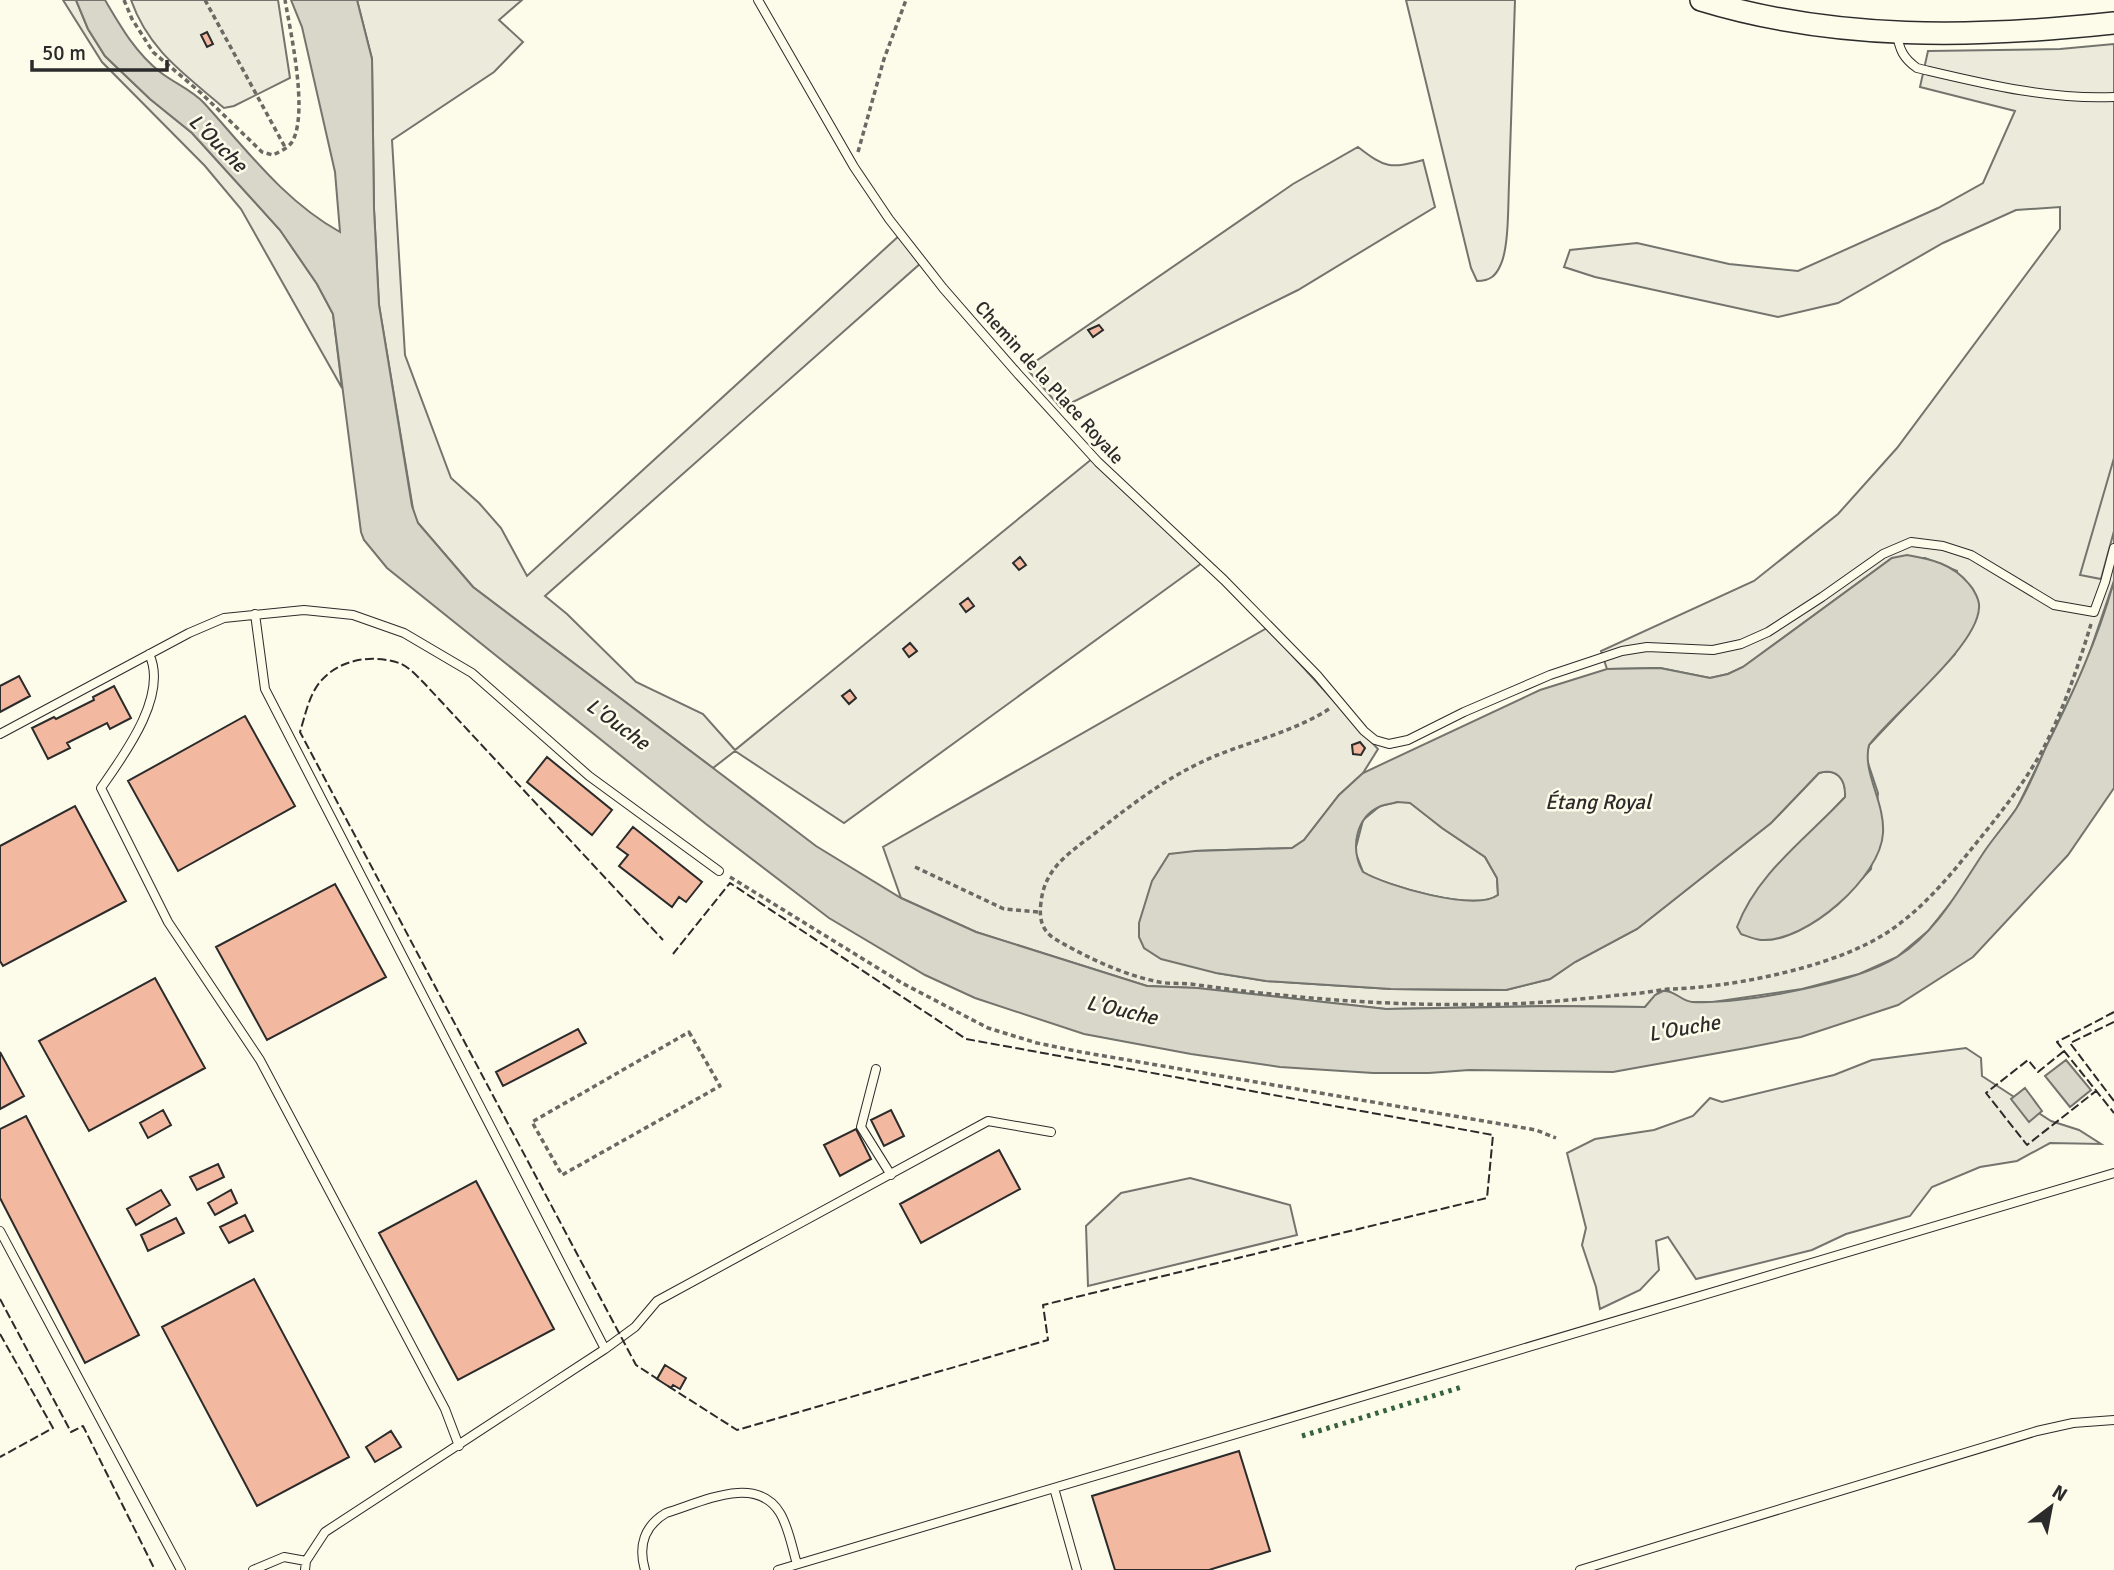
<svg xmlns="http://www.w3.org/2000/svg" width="2114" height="1570" viewBox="0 0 2114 1570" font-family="Signika,sans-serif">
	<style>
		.green { fill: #ecebdb; stroke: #74746e; stroke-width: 2 }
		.parking { fill: #eceadb; stroke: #74746e; stroke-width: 2 }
		.water { fill: #d8d7c9; stroke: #74746e; stroke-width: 2; fill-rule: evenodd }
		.building { fill: #f2b8a0; stroke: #2b2b2b; stroke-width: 2 }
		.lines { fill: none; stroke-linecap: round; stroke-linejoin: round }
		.service-casing { stroke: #2b2b2b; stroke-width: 10 }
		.tertiary-casing { stroke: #2b2b2b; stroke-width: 24 }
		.path { stroke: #6a6964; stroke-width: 3.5; stroke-dasharray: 5 3.5; stroke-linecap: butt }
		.service { stroke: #fdfbea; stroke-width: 8 }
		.tertiary { stroke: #fdfbea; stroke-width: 21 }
		.hedge { stroke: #34623c; stroke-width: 5; stroke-dasharray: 3.5 5; stroke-linecap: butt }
		.fence { stroke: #2b2b2b; stroke-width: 2; stroke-dasharray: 9 3.5; stroke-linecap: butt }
		.labels { text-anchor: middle; stroke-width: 5; stroke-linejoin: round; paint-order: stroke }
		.street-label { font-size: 19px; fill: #2b2b2b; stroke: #fdfbea }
		.water-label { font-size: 21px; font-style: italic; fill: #2b2b2b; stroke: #fdfbea }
	</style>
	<rect width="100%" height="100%" fill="#fdfbea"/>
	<path class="green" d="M63,0h13l12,29 17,27 45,43 42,34 88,97 37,54 16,30 9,74 -101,-179 -36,-43 -103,-104z
		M131,0h147l12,78 -56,28 -10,2c-39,-34 -75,-57 -93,-108z
		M357,0h165l-23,20 24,22 -29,30 -102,68 13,215 46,123 28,25 22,25 26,48 374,-342 21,28 -377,334 22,18 69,68 67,32 32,36 358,-292 109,105 -358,260 -109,-72 -22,17 -240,-181 -55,-64 -4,-8 -35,-210 -5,-96 -2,-150z
		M1406,0h109c-2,61 -4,122 -6,184 -1,20 0,62 -8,80 -5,12 -11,17 -24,17l-6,-13z
		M2114,44v537l-30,88 -67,139 -32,43 -21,35 -36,45 -31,26 -38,17 -57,15 -89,13h-26l-20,-12 -8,2 -14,15 -94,-1 -165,3 -189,-21 -50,-2 -171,-54 -75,-34 -18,-51 384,-219 111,121 -15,24 -24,22 -35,45 -12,8 -97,3 21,122 50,8 125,8 62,1h53l44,-11 25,-17 62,-33 134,-106 48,-50c18,-5 27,6 26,24l-14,15 -33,118 39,-25 34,-36 7,-76 -12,-36 3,-12 86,-91 2,-83 -32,-13h-33l-149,109 -15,7 -18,4 -50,-10 -53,1 -6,-18 153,-70 84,-67 59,-66 163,-219v-22l-44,3 -73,33 -105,60 -60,14 -183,-40 -31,-10 6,-17 67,-7 92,21 69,7 140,-63 45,-25 32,-72 -95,-24 8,-36 132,-2z
		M1358,147c27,21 32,22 65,13l12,47 -137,83 -237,118 -35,-40 267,-184z
		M1397,802h13l32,26 43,29 12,21 1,17c-23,17 -112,-9 -135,-23l-8,-21 8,-31 17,-14z
		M1966,1048l15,10 1,18 69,45 28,9 22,14 -51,-1 -33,18 -37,6 -48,20 -22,29 -64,18 -34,16 -116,29 -28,-42 -12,4 3,29 -19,20 -40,19 -4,-22 -14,-42 4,-17 -19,-75 28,-14 59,-9 39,-14 17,-18 12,4 112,-27 38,-15z
		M1190,1178l100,27 7,30 -209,51 -2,-60 35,-33z"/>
	<path class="parking" d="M2114,458v73l-13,48 -21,-4z"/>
	<path class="water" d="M76,0h29c16,27 30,52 55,72 14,11 32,18 44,31 42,46 80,98 136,129l-5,-60 -33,-145 -11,-27h66l15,59 2,150 5,96 33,201 6,17 55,64 240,181 103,78 85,52 75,34 171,54 50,2 189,21 165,-3 94,1 10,-12 8,-4c12,-1 18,10 29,11 51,2 162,-18 205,-45 39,-24 63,-69 87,-105 10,-15 22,-28 32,-43 12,-19 21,-42 30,-62 27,-54 52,-108 68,-166v207l-46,67 -95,102 -75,48 -97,32 -55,11 -133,24 -144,-2 -40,3h-56l-93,-6 -89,-13 -107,-20 -109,-36 -50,-23 -96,-57 -123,-94 -319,-256 -23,-28 -3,-8 -28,-218 -16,-30 -37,-54 -88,-97 -42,-34 -45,-43 -17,-27z
		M1907,555c24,4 46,9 62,29 5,5 11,17 10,24 -2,39 -85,104 -110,137 -7,27 16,57 14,88 -2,44 -77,110 -122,107 -7,-1 -14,-4 -20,-6l-4,-7c20,-54 70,-89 108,-130 1,-18 -8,-29 -26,-24l-48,50 -134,106 -62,33 -25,17 -44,11 -115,-1 -125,-8 -50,-8 -55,-14 -17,-11 -5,-11v-14l13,-42 17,-27 26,-3 97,-3 12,-8 35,-45 24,-22 177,-83 67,-21 53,-1 50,10 18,-4 15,-7 149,-109zM1397,802l13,1 32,25 43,29 12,21 1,17c-23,17 -111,-9 -135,-23 -13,-23 -8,-55 18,-66 5,-2 11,-2 16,-4z
		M2066,1060l25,30 -21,17 -25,-31z
		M2025,1088l17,23 -13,11 -18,-23z"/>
	<path class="building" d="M207,32l6,12 -6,3 -6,-12z
		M1099,325l4,5 -10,7 -5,-7z
		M1020,557l6,8 -7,5 -6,-7z
		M968,598l6,8 -8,6 -6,-8z
		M910,643l7,8 -8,6 -6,-8z
		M19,676l11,20 -30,16v-26z
		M114,686l17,32 -21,11 -3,-6 -40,20 3,5 -22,11 -16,-31 22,-11 2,2 38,-19 -1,-3z
		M850,690l6,8 -7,6 -7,-8z
		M245,716l50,90 -117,65 -50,-90z
		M1360,742l5,6 -4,7 -8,-1 -1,-9z
		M547,757l65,53 -20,25 -65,-53z
		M75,806l51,95 -123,65 -3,-5v-115z
		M633,827l69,55 -16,20 -7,-5 -7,10 -53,-41 9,-11 -11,-8z
		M335,884l51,93 -119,63 -51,-93z
		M155,978l50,90 -116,63 -50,-90z
		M578,1029l8,14 -83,43 -7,-14z
		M0,1052l24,44 -24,13z
		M163,1110l8,15 -23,13 -8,-15z
		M891,1110l13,26 -20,10 -13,-26z
		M26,1116l113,219 -54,28 -85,-165v-69z
		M856,1129l15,30 -31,17 -16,-31z
		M999,1150l21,39 -99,54 -21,-39z
		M218,1164l6,13 -27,13 -7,-13z
		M476,1181l78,148 -96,51 -79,-147z
		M161,1190l9,15 -34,20 -9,-16z
		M231,1190l6,13 -22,12 -7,-12z
		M245,1215l8,16 -24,12 -9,-16z
		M176,1218l8,15 -36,18 -7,-16z
		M254,1279l95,178 -92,49 -95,-179z
		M665,1365l21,13 -6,11 -7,-4 -2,3 -14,-9z
		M391,1431l10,16 -26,15 -9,-15z
		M1239,1451l31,100 -61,19h-94l-23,-74z"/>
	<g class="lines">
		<defs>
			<path id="service" d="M758,0l96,167 35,52 54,69 75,86 80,88 126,118 93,95 47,56 11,9 14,4 19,-4 56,-28 86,-37 72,-24 25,-4 66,3 28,-6 27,-12 54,-35 61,-43 28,-12 32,4 28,9 83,50 40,7 11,-30 9,-34
				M1897,33c2,16 6,25 20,35 64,15 131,32 197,29
				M255,614l10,75 340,660 -280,183 -19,29 -1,9
				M149,654c20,41 -25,101 -48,134l67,134 92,138 185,349 14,37
				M0,734l189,-101 35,-15 80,-8 49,5 51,18 68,40 117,103 130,95
				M876,1069l-15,58 30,48
				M0,1231l181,339
				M605,1349l30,-22 22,-26 331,-180 63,11
				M1054,1488l23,82
				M253,1570l31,-13 22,4
				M645,1570c-7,-24 -1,-44 21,-57 34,-10 90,-40 114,0 9,15 12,35 17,51
				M778,1570l1336,-397
				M1580,1570l457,-139 36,-8 41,-3"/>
			<path id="tertiary" d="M1701,0c134,41 275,38 413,23"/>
		</defs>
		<use href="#service" class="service-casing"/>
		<use href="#tertiary" class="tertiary-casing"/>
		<path class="path" d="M124,0l8,19 21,33 48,41 61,59 11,3c8,-4 18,-8 21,-17 13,-31 -3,-104 -9,-138
			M205,0l81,149
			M858,152l26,-93 22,-59
			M1329,709c-34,22 -77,32 -114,47 -47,20 -80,46 -121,78 -26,20 -49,34 -53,68 -2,16 0,28 14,37 31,18 68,36 104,43 10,2 21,1 32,2 104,15 209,23 315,20 45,-1 90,-7 135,-11 9,-1 18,-3 27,-4 59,-1 148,-19 201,-46 41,-21 71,-55 100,-91 26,-32 53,-65 73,-101 21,-40 36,-84 49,-127
			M915,867l89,42 35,3
			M730,877l172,106 86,45 49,15 44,9 455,78 20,8
			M689,1032l31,54 -158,89 -30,-53z"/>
		<use href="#service" class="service"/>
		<use href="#tertiary" class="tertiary"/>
		<path class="hedge" d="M1302,1436l160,-49"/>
		<path class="fence" d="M2114,1012l-57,30 57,71
			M2114,1022l-44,21 44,58
			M2064,1051l-26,21 -10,-12 -42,33 41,52 69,-54
			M0,1299l71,133 12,-6 72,144
			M0,1334l53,94 -53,29
			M659,1380l-23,-15 -336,-633c5,-16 9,-37 20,-50 19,-23 52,-28 79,-19 9,3 18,13 25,20l239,257
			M668,1386l69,44 311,-90 -5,-35 444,-107 6,-63 -527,-96 -236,-156 -57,71"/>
	</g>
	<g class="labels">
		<g class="street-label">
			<text transform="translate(1050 382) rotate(48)" y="7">Chemin de la Place Royale</text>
		</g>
		<g class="water-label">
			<text transform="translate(218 143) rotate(45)" y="7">L'Ouche</text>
			<text transform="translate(618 724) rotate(36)" y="7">L'Ouche</text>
			<text x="1598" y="809">Étang Royal</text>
			<text transform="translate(1122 1010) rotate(13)" y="7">L'Ouche</text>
			<text transform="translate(1684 1028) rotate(-10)" y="7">L'Ouche</text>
		</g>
	</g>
	<g transform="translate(2051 1507) rotate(32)" stroke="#fdfbea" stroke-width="5" paint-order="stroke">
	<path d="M0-5L12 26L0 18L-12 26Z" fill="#2b2b2b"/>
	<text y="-10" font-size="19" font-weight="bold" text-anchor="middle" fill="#2b2b2b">N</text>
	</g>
	<path d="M32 60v10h135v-10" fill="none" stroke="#2b2b2b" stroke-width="3.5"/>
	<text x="42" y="60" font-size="21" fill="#2b2b2b" stroke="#fdfbea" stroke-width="5" paint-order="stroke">50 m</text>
</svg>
